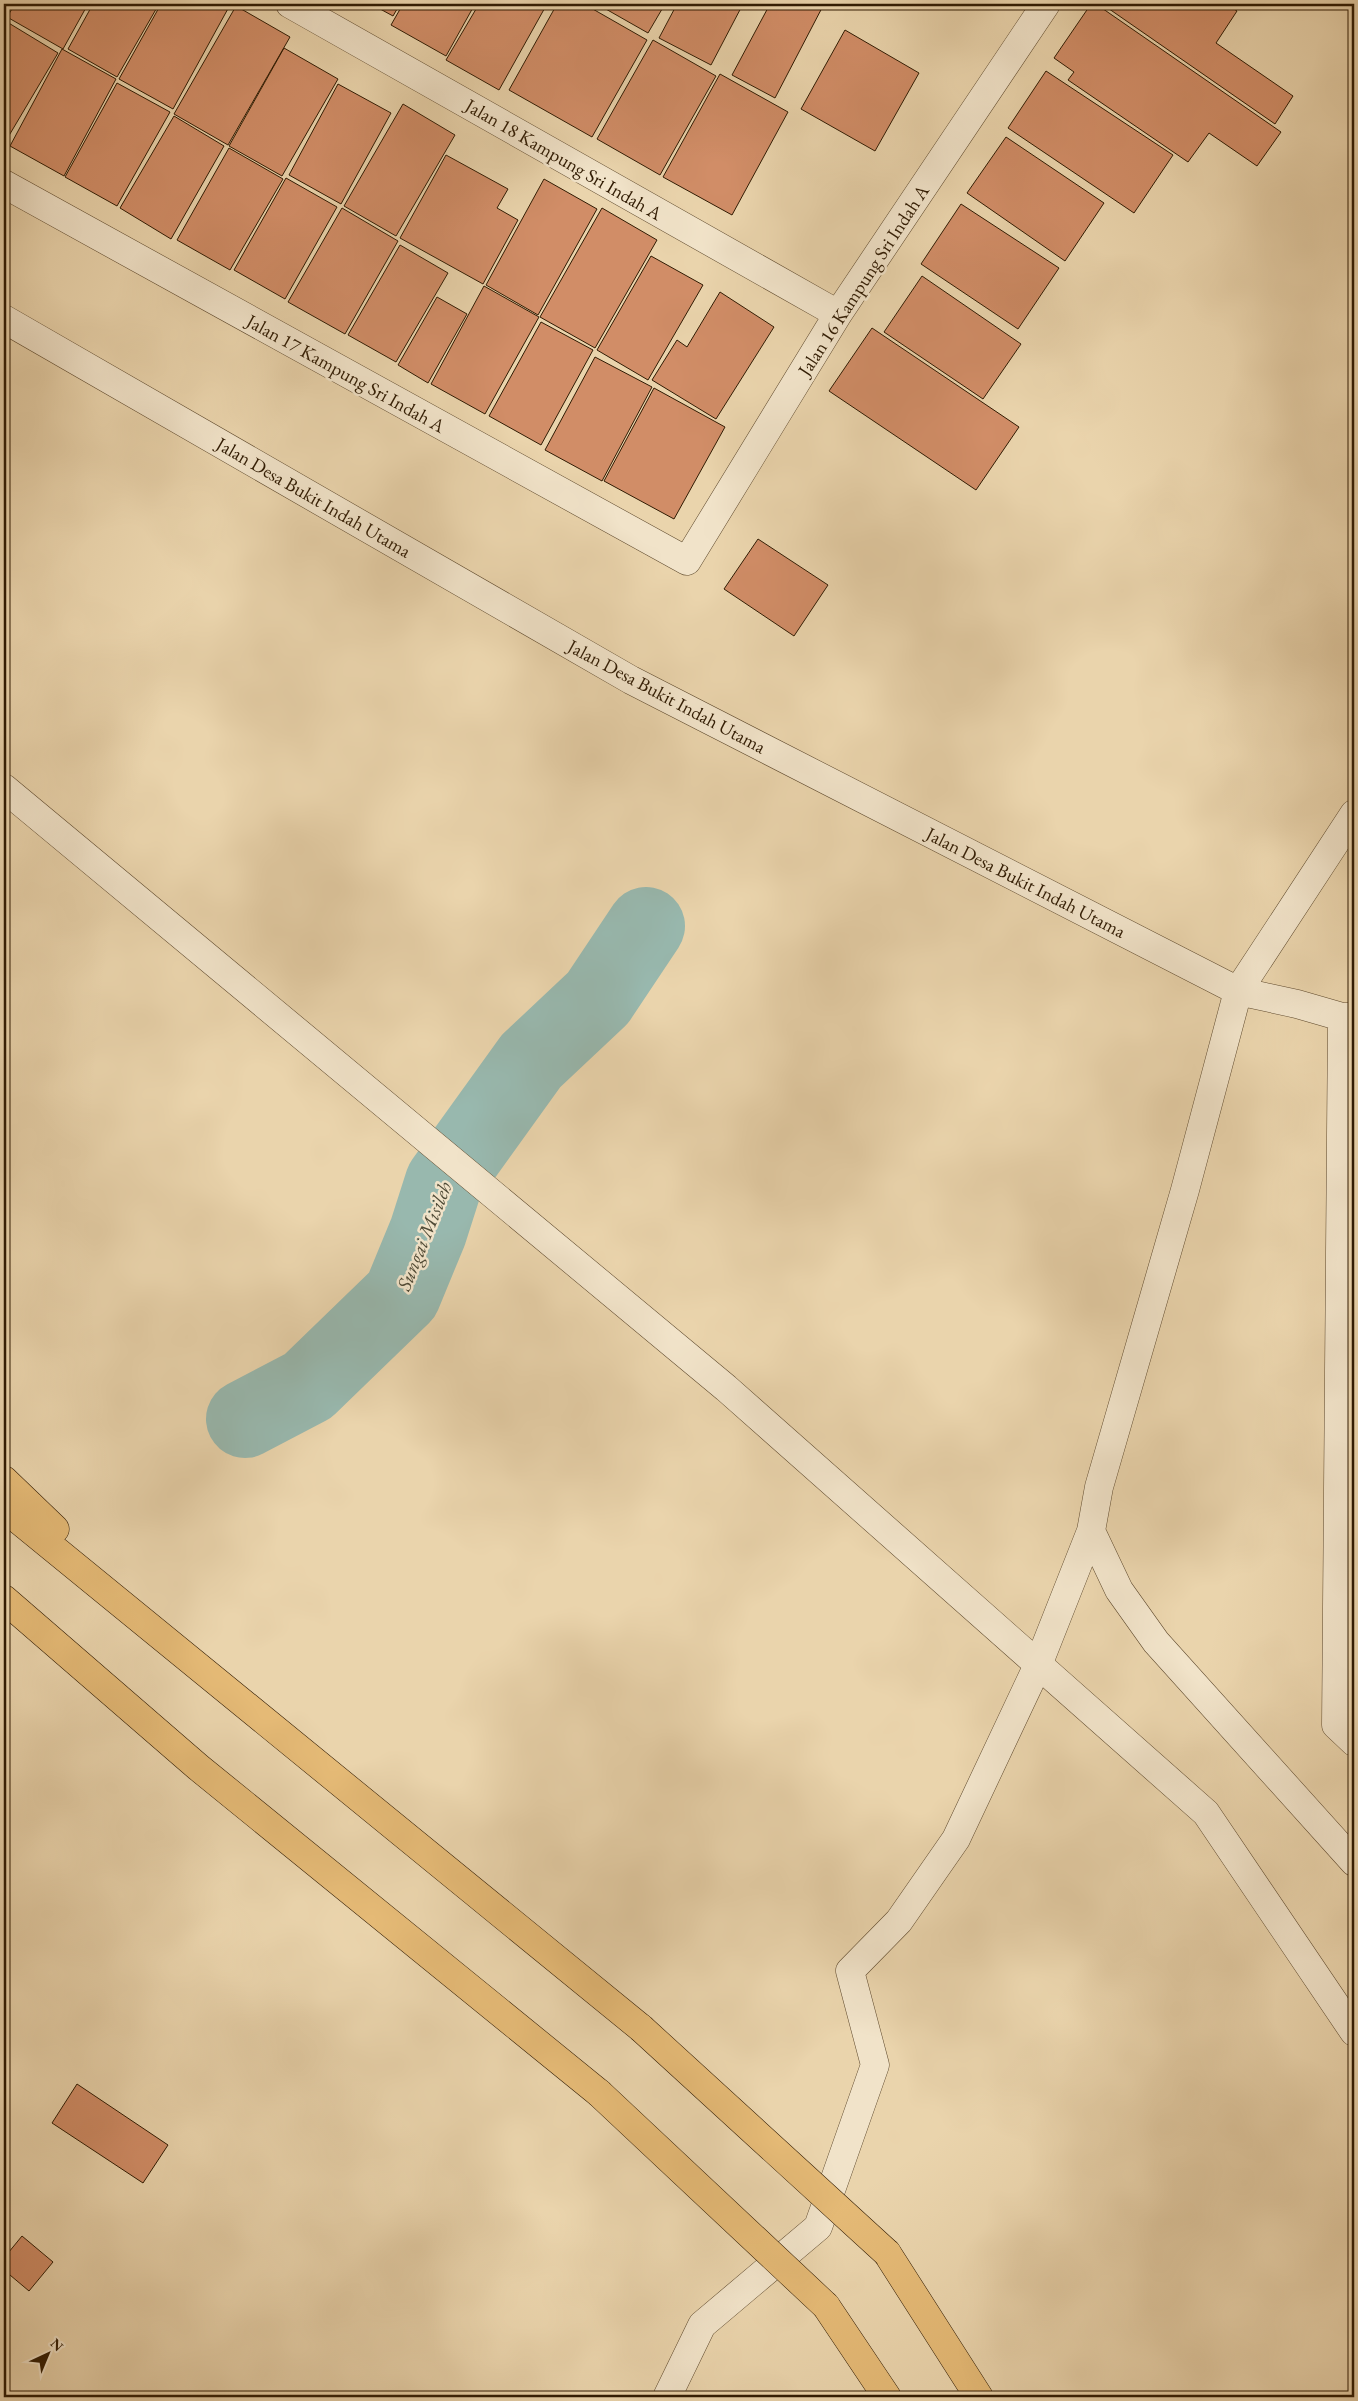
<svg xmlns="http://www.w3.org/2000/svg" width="1358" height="2401" viewBox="0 0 1358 2401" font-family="'EB Garamond',serif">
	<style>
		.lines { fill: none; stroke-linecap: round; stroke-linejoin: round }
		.river { stroke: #98b8ae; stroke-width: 78 }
		.building { fill: #d18d67; stroke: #301b03 }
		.minor-casing { stroke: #5e492d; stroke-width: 29 }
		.highway-casing { stroke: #301b03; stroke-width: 29 }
		.minor { stroke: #f1e3c9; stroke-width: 28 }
		.highway { stroke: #e5ba76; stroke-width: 28 }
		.highway-bridge-casing { stroke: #301b03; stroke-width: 29; stroke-linecap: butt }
		.highway-bridge { stroke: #e5ba76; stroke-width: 28 }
		.labels { text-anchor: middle; stroke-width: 5; stroke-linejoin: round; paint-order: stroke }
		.street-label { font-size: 19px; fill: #301b03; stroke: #f1e3c9 }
		.water-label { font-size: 20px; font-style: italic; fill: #4f4a36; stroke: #f1e3c9 }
	</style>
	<rect width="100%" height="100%" fill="#ead4ac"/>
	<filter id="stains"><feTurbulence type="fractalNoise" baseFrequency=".004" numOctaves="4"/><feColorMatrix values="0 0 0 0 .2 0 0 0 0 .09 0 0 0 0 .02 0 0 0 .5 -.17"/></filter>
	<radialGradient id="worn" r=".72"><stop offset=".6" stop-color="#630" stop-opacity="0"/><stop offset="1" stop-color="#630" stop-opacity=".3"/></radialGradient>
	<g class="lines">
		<path class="river" d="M245,1419l63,-33 94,-91 26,-63 16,-50 87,-121 67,-63 48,-72"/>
	</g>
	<path class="building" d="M4,4h8l-8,14z
		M15,4h73l-25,45 -56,-32z
		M93,4h66l-42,73 -49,-28z
		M161,4l69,1 -57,104 -54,-30z
		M371,4h29l-7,12z
		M403,4h72l-29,52 -55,-31z
		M479,4h68l-48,86 -53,-30z
		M557,4h27l63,36 -55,97 -83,-47z
		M597,4h68l-17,29z
		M677,4h66l-32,61 -52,-27z
		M770,4h54l-49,94 -43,-23z
		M1091,4h5l185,128 -24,34 -48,-33 -21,29 -120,-82 6,-8 -20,-14z
		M1102,4h124l11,7 -21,32 77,53 -18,28z
		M1230,4h11l-3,5z
		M236,6l54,31 -62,108 -54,-31z
		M7,22l51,31 -54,91v-118z
		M845,30l74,43 -44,78 -74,-42z
		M653,40l63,36 -56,99 -63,-36z
		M284,48l54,31 -56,97 -53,-30z
		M62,49l54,30 -52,97 -54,-30z
		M1046,71l127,84 -39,58 -126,-85z
		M720,74l68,38 -56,103 -69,-38z
		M117,83l53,29 -53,94 -52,-29z
		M338,84l53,29 -50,91 -52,-29z
		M403,104l52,31 -59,101 -52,-30z
		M174,116l50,30 -53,93 -51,-31z
		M1006,137l98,66 -39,58 -98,-68z
		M229,148l54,31 -53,91 -53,-30z
		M446,155l62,34 -11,19 21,12 -35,64 -83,-46z
		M286,178l51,29 -52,92 -51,-29z
		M544,179l53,30 -59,106 -52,-30z
		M961,204l98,64 -41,61 -97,-65z
		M342,208l56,33 -53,93 -57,-32z
		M602,208l55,32 -62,108 -55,-31z
		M400,245l48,28 -52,89 -48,-27z
		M651,256l52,29 -55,95 -51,-30z
		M922,276l99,68 -38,55 -99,-67z
		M484,286l55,31 -54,97 -54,-30z
		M720,292l54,35 -58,92 -64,-39 25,-40 10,7z
		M437,297l30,17 -39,69 -30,-18z
		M541,322l52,28 -52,95 -52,-29z
		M872,328l147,99 -43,63 -147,-99z
		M595,357l57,30 -50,94 -57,-31z
		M654,388l71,39 -51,92 -70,-38z
		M758,539l70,46 -34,51 -70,-47z
		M77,2084l91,61 -25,38 -91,-60z
		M22,2236l31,26 -24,29 -25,-21v-12z"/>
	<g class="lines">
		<defs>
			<path id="minor" d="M290,4l548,310
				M4,184l683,377 151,-247 208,-310
				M4,319l627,361 607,311 59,13 45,13h12
				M4,788l722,600 480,425 148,219
				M1342,1017l-6,708 18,17
				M1091,1531l28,59 37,52 198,220
				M667,2397l35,-72 116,-98 57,-162 -25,-94 49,-50 57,-82 82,-174 53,-134 8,-44 86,-297 53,-199 116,-177"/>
			<path id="highway" d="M4,1480l51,49
				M4,1508l637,520
				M4,1599l194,168 401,326
				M887,2253l92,144
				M826,2306l61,91"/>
		</defs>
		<use href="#minor" class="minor-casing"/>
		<use href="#highway" class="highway-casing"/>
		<use href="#minor" class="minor"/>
		<use href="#highway" class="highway"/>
		<defs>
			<path id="highway-bridge" d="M641,2028l246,225
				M599,2093l227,213"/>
		</defs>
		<use href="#highway-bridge" class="highway-bridge-casing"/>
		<use href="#highway-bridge" class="highway-bridge"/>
	</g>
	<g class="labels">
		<g class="street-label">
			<text transform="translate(564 159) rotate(30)" y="7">Jalan 18 Kampung Sri Indah A</text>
			<text transform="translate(863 280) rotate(-57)" y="7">Jalan 16 Kampung Sri Indah A</text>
			<text transform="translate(346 373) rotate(29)" y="7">Jalan 17 Kampung Sri Indah A</text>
			<text transform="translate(314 497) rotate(30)" y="7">Jalan Desa Bukit Indah Utama</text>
			<text transform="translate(667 696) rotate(28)" y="7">Jalan Desa Bukit Indah Utama</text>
			<text transform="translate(1026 882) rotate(27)" y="7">Jalan Desa Bukit Indah Utama</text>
		</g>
		<g class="water-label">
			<text transform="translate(424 1236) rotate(-68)" y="7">Sungai Misileh</text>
		</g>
	</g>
	<rect width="1358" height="2401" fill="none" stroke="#ead4ac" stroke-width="20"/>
	<rect x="5" y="5" width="1348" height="2391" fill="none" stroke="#301b03" stroke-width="2.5"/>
	<rect x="10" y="10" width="1338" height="2381" fill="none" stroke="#301b03"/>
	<g transform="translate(48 2354) rotate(44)" stroke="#f1e3c9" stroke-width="4" paint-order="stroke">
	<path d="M0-4L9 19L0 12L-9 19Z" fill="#301b03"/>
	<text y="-8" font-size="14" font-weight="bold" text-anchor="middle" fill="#301b03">N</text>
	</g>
	<rect width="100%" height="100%" filter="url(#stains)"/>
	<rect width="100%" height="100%" fill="url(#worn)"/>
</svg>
